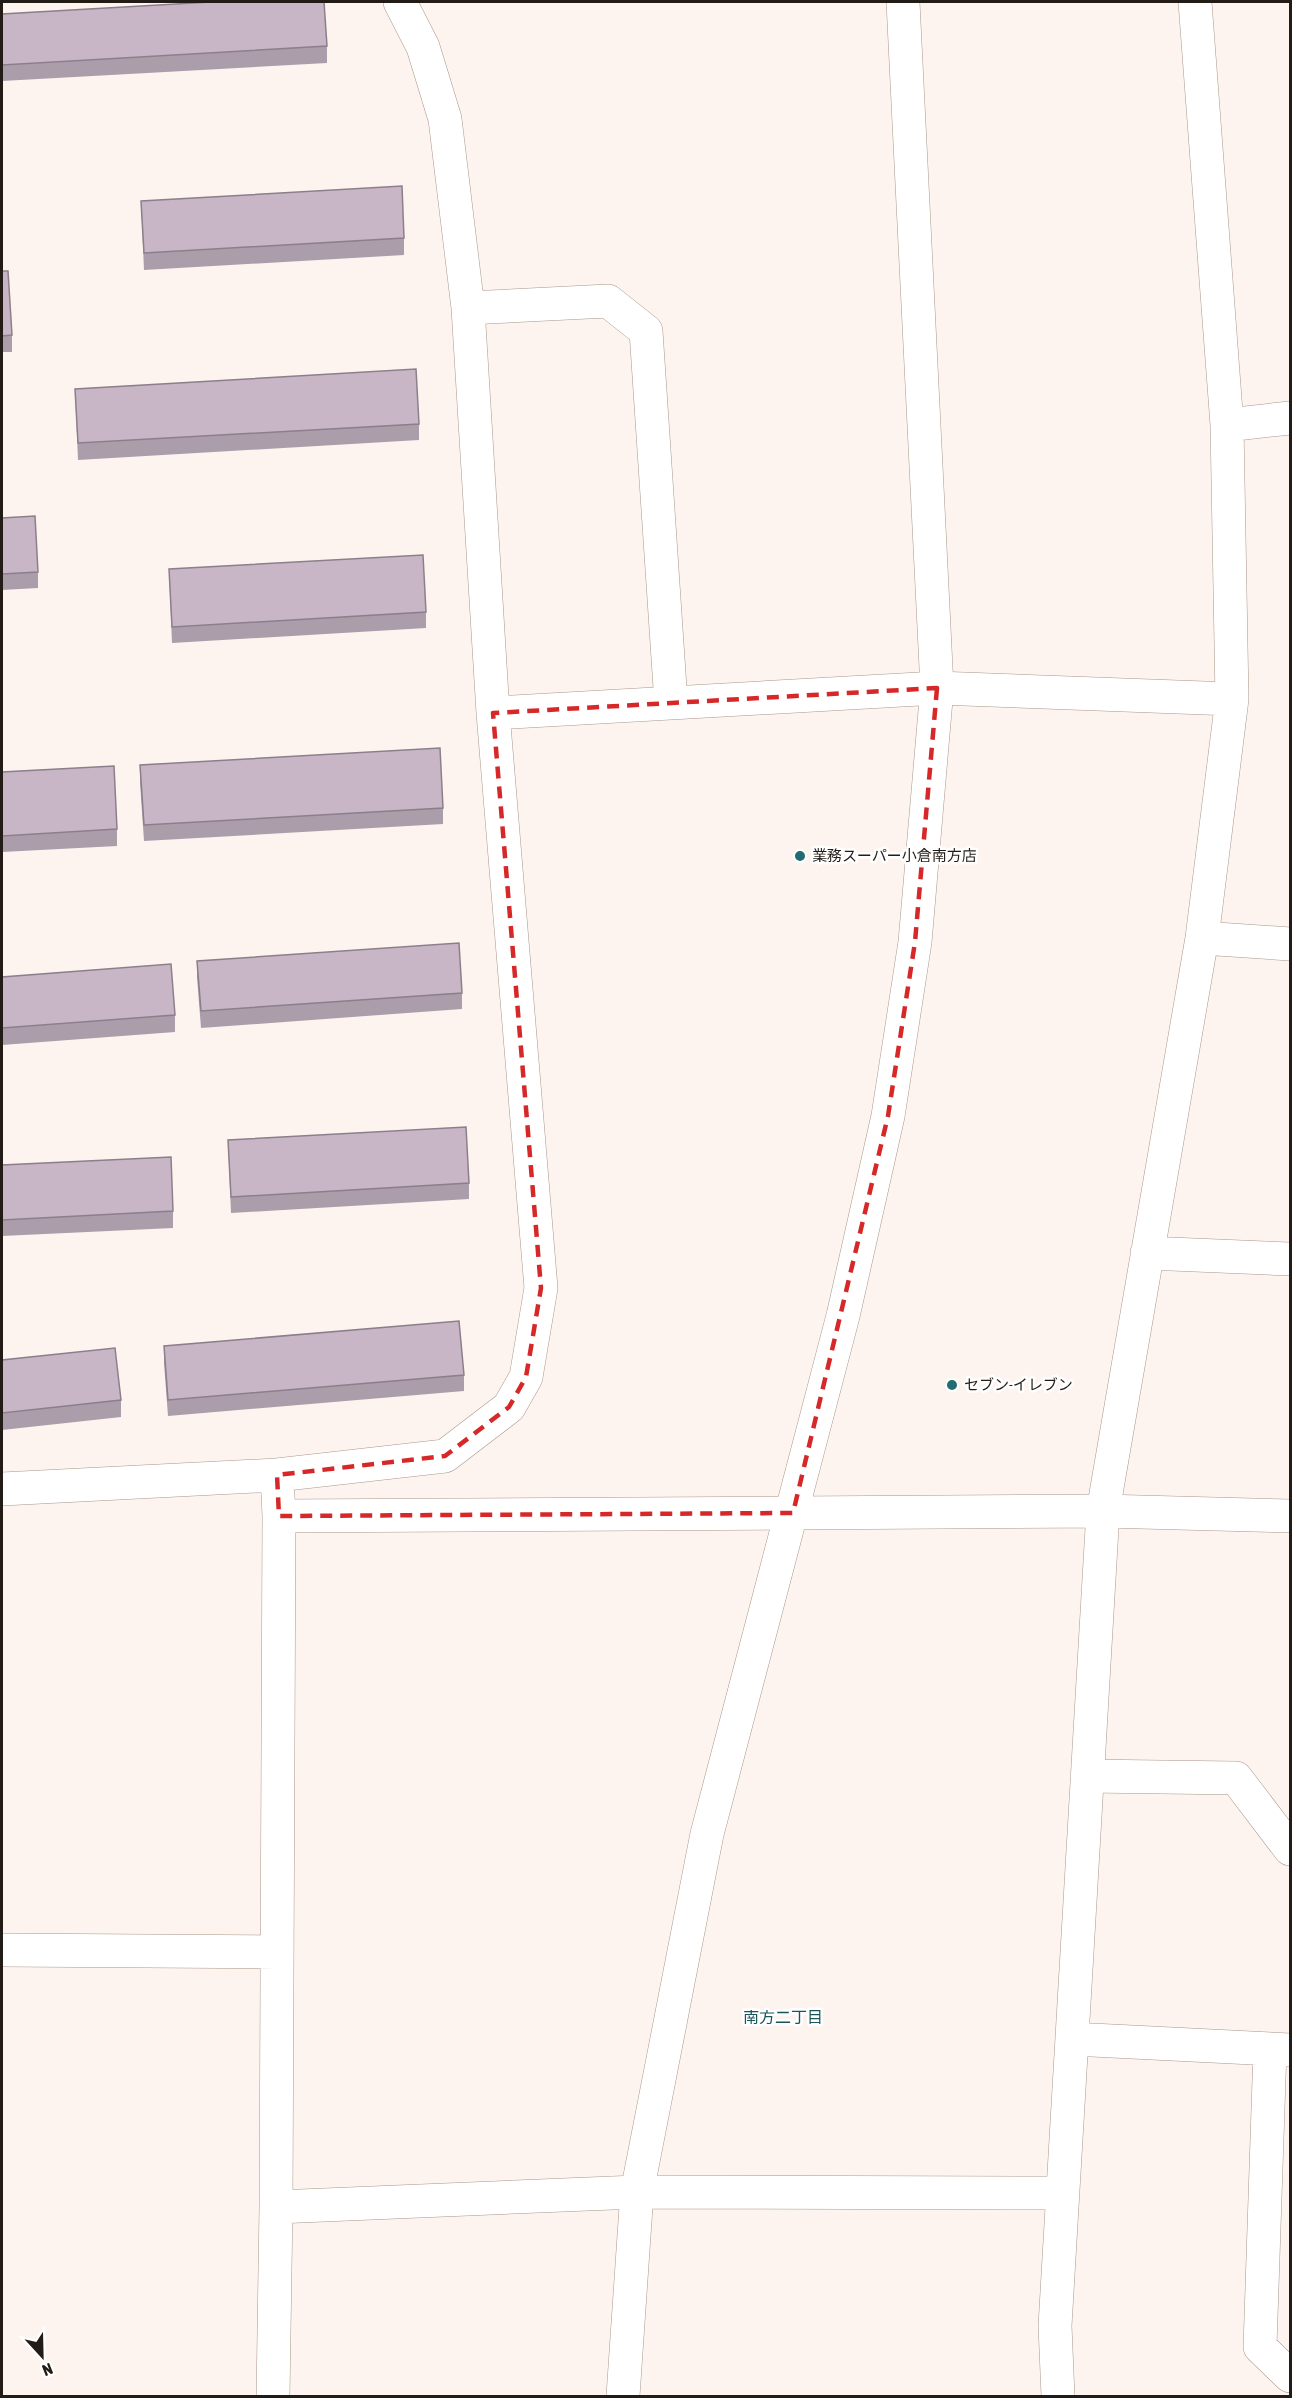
<svg xmlns="http://www.w3.org/2000/svg" width="1292" height="2398" viewBox="0 0 1292 2398" font-family="'Asap Condensed','Noto Sans JP',sans-serif">
	<style>
		.lines { fill: none; stroke-linecap: round; stroke-linejoin: round }
		.minor-casing { stroke: #ab978a; stroke-width: 34 }
		.tertiary-casing { stroke: #ab978a; stroke-width: 34 }
		.minor { stroke: #fff; stroke-width: 33 }
		.tertiary { stroke: #fff; stroke-width: 33 }
		.wall { fill: #ac9daa }
		.building { fill: #c8b6c6; stroke: #8c7f8b; stroke-width: 1.5 }
		.marked { fill: none; stroke: #d62828; stroke-width: 4.5; stroke-dasharray: 12 8; stroke-linejoin: round }
		.poi-dot { fill: #206c72; stroke: #fff; stroke-width: 2 }
		.labels { text-anchor: middle; stroke-width: 5; stroke-linejoin: round; paint-order: stroke }
		.poi-label { font-size: 15px; fill: #231b16; stroke: #fff; text-anchor: start }
		.neighbourhood-label { font-size: 16px; fill: #19555a; stroke: #fff }
	</style>
	<rect width="100%" height="100%" fill="#fdf4ef"/>
	<g class="lines">
		<defs>
			<path id="minor" d="M468,308l140,-7 38,30 25,372
				M1227,425l63,-7
				M493,713l444,-25 295,11
				M1202,938l88,6
				M1147,1253l143,6
				M2,1489l275,-14 168,-19 64,-49 17,-30 15,-89 -48,-575 -25,-405 -23,-189 -22,-72 -23,-45
				M279,1516l514,-3
				M1087,1776l149,2 54,71
				M2,1950l275,2
				M1072,2039l218,11
				M1270,2049l-10,298 30,29
				M276,2207l361,-15 426,1
				M273,2396l3,-189 3,-691 -2,-41
				M1058,2396l-3,-70 48,-815 99,-573 30,-239 -5,-274 -32,-423"/>
			<path id="tertiary" d="M793,1513l310,-2 187,5
				M623,2396l14,-204 70,-358 136,-518 45,-200 27,-174 22,-254 -34,-686"/>
		</defs>
		<use href="#minor" class="minor-casing"/>
		<use href="#tertiary" class="tertiary-casing"/>
		<use href="#minor" class="minor"/>
		<use href="#tertiary" class="tertiary"/>
	</g>
	<path class="wall" d="M2,14l325,32v17l-325,18z
		M141,201l263,37v17l-260,15z
		M2,271l10,64v17h-10z
		M75,389l344,35v16l-341,20z
		M2,518l36,54v16l-36,2z
		M169,569l257,43v16l-254,15z
		M140,765l303,43v16l-299,17 -4,-59z
		M2,772l115,57v17l-115,6z
		M197,961l265,32v16l-261,19 -4,-51z
		M2,977l173,38v17l-173,13z
		M228,1140l241,43v16l-238,14z
		M2,1165l171,46v17l-171,8z
		M164,1346l300,29v16l-296,25 -4,-53z
		M2,1360l119,40v17l-119,13z"/>
	<path class="building" d="M211,2h113l3,44 -325,19v-51z
		M402,186l2,52 -260,15 -3,-52z
		M2,271h6l4,64 -10,1z
		M416,369l3,55 -341,19 -3,-54z
		M35,516l3,56 -36,2v-56z
		M423,555l3,57 -254,15 -3,-58z
		M440,748l3,60 -299,17 -4,-60z
		M114,766l3,63 -115,7v-64z
		M459,943l3,50 -261,18 -4,-50z
		M171,964l4,51 -173,13v-51z
		M466,1127l3,56 -238,14 -3,-57z
		M171,1157l2,54 -171,9v-55z
		M459,1321l5,54 -296,25 -4,-54z
		M115,1348l6,52 -119,13v-53z"/>
	<path class="marked" d="M937,688l-22,254 -27,174 -95,397 -514,3 -2,-41 168,-19 64,-49 17,-30 15,-89 -48,-575z"/>
	<g class="poi-dot">
		<circle cx="800" cy="856" r="6"/>
		<circle cx="952" cy="1385" r="6"/>
	</g>
	<g class="labels">
		<g class="poi-label">
			<text x="812" y="861">業務スーパー小倉南方店</text>
			<text x="964" y="1390">セブン-イレブン</text>
		</g>
		<g class="neighbourhood-label">
			<text x="783" y="2023">南方二丁目</text>
		</g>
	</g>
	<rect width="1292" height="2398" fill="none" stroke="#231b16" stroke-width="6"/>
	<g transform="translate(42 2356) rotate(158)" stroke="#ffffff" stroke-width="4.5" paint-order="stroke">
	<path d="M0-4.5L10 22L0 15L-10 22Z" fill="#231b16"/>
	<text y="-9" font-size="16" font-weight="bold" text-anchor="middle" fill="#231b16">N</text>
	</g>
</svg>
